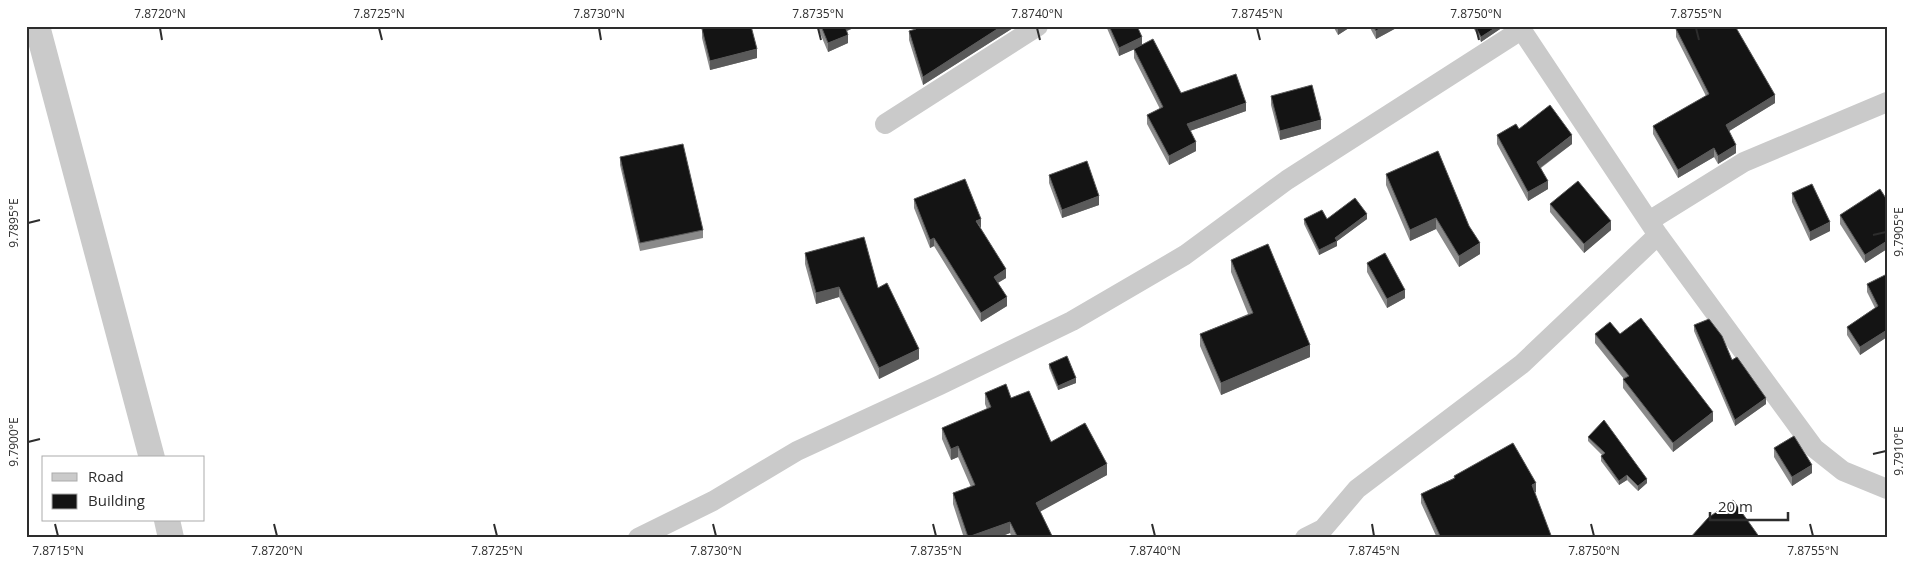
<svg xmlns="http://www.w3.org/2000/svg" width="1913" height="564" viewBox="0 0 1913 564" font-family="'Open Sans',sans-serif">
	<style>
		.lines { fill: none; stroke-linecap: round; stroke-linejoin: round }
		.minor { stroke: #cacaca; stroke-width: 20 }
		.tertiary { stroke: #cacaca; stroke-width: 26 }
		.wall { fill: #8a8a8a }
		.shaded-wall { fill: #5a5a5a }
		.building { fill: #141414; stroke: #5a5a5a }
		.ticks { fill: none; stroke: #2d2d2d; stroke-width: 2 }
		.neatline { fill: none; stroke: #2d2d2d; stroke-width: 2 }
		.ticks-label { font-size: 12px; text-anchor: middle; fill: #2d2d2d }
	</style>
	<rect width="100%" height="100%" fill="#fff"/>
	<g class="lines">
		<path class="minor" d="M1519,26l139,209 156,213 29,23 44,18
			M885,124l153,-98
			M1649,221l95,-59 143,-60
			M638,538l75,-37 84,-50 143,-66 132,-64 113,-66 102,-75 234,-150
			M1305,538l18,-9 34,-40 165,-125 136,-129"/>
		<path class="tertiary" d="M37,26l115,432
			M167,520l4,18"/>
	</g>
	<path class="wall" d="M817,26h41l-11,5 1,12 -20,9z
		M913,26h30l1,1 69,-1v2l-90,57 -14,-45v-9l5,-1z
		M1106,26h31l5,19 39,48 65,18 -56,20 6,20 -27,14 -22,-41v-9l13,-6 -26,-51v-9l-15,7z
		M1333,26h19l-14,9z
		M1369,26h31l-24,13z
		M1474,26h29v1l-22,15 -7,-13z
		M1680,26h58l-2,2 39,75 -46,28 7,22 -18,11 -4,-7 -36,21 -25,-44v-8l53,-30 -30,-59v-8l4,-1z
		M702,29l55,29 -47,12 -8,-32z
		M1271,96l50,33 -41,11 -9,-35z
		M1519,129l53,15 -31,24 7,21 -20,12 -31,-57v-9z
		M620,157l83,73v8l-63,13 -20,-86z
		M1386,174l94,80 -21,13 -23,-38 -26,12 -24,-56z
		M1049,175l50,30 -37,13 -13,-35z
		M1792,193l38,38 -20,10 -18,-39z
		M914,199l66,29 26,50 -8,5 9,23 -26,16 -47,-76 -4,2 -16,-40z
		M1887,200v49l-22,14 -25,-39v-9z
		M1550,204l61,26 -27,23 -34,-41z
		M1304,219h63l-30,22v5l-18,9 -15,-31z
		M805,253l73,35 41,71 -40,20 -40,-82 -23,7 -11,-40z
		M1231,260l79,97 -89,38 -21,-49v-12l48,-20 -17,-42z
		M1367,263l38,35 -18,10 -20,-36z
		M1887,279v58l-27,18 -13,-20v-8l28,-19 -8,-16v-8z
		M1694,325l38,35 34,44 -31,22 -41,-95z
		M1595,334h25l93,87 -40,31 -50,-64v-9h1l-29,-36z
		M1049,364l27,19 -18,7 -9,-22z
		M985,393l26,5 40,44 56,33 -67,36 13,27h-41l-2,-5 -13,5h-33l-11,-34v-11l18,-6 -13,-30 -7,3 -9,-21v-11l45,-19 -2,-5z
		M1588,437l59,46 -9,8 -11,-11 -8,5 -18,-24v-5l1,-1 -14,-14z
		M1774,448l38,25 -20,13 -18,-29z
		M1454,476l82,16h-2l18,46h-115l-16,-35v-9l33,-16z"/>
	<path class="shaded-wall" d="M844,26h14l-14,6z
		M1002,26h11v2l-90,57v-8z
		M1339,26h13l-14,9v-8z
		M1384,26h16l-24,13v-8z
		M1498,26h5v1l-22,15v-5z
		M848,35v8l-20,9v-9z
		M1142,37v9l-23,10v-8z
		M757,49v9l-47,12v-9z
		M1775,95v8l-49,30v-8z
		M1246,103v8l-59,21v-8z
		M1321,120v9l-41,11v-9z
		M1572,135v9l-35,26v-8z
		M1196,142v9l-27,14v-9z
		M1736,145v8l-18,11v-8z
		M1714,148v9l-36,21v-8z
		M1548,181v8l-20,12v-9z
		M1099,196v9l-37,13v-8z
		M1367,214v5l-31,23 1,-1v5l-18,9v-5z
		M1436,218v11l-26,12v-11z
		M981,219v9l-5,-7z
		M1611,221v9l-27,23v-9z
		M1830,222v9l-20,10v-9z
		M934,238v8l-4,2v-8z
		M1887,241v8l-22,14v-8z
		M1480,243v11l-21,13v-11z
		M1006,269v9l-12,7v-8z
		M839,287v10l-23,7v-11z
		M1405,290v8l-18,10v-9z
		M1007,297v9l-26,16v-9z
		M1887,330v7l-27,18v-8z
		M1310,345v12l-89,38v-12z
		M919,349v10l-40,20v-11z
		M1076,378v5l-18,7v-4z
		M1766,398v6l-31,22v-6z
		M1713,412v9l-40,31v-9z
		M958,446v11l-7,3v-11z
		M1107,464v11l-71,39v-11z
		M1812,465v8l-20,13v-9z
		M1627,475v5l-8,5v-4z
		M1647,479v4l-9,8v-5z
		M1536,483v9l-4,2v-9z
		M1010,522v11l-13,5h-29v-1z"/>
	<path class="building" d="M713,26h38l6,23 -47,12 -8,-32z
		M821,26h24l3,9 -20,8z
		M915,26h28l1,1 2,-1h56l-79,51 -14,-46 7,-2z
		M1109,26h28l5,11 -23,11z
		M1373,26h11l-8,5z
		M1475,26h23l-17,11z
		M1682,26h53l40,69 -49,30 10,20 -18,11 -4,-8 -36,22 -25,-44 56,-32 -33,-65 6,-2z
		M1153,39l28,54 55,-19 10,29 -59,21 9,18 -27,14 -22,-41 16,-8 -29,-58z
		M1312,85l9,35 -41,11 -9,-35z
		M1550,105l22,30 -35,27 11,19 -20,11 -31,-57 19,-11 3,5z
		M683,144l20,86 -63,13 -20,-86z
		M1438,151l31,75 11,17 -21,13 -23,-38 -26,12 -24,-56z
		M1087,161l12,35 -37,14 -13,-35z
		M965,179l16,40 -5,2 30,48 -12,8 13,20 -26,16 -47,-75 -4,2 -16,-41z
		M1578,181l33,40 -27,23 -34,-40z
		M1812,184l18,38 -20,10 -18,-39z
		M1880,189l7,11v41l-22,14 -25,-40z
		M1355,198l12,16 -32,24 2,3 -18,9 -15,-31 18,-9 5,9z
		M864,237l14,51 9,-5 32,66 -40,19 -40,-81 -23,6 -11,-40z
		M1268,244l42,101 -89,38 -21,-49 53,-21 -22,-53z
		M1385,253l20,37 -18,9 -20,-36z
		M1885,275l2,4v51l-27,17 -13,-20 31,-21 -11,-22z
		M1641,318l72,94 -40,31 -50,-64 6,-3 -34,-42 15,-12 10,12z
		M1709,319l13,17 10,24 5,-3 29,41 -31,22 -41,-95z
		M1067,356l9,22 -18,8 -9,-22z
		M1006,384l5,14 18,-7 22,51 34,-19 22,41 -71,39 17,35h-35l-8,-16 -42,15 -15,-44 22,-8 -17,-39 -7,3 -9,-21 49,-21 -6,-14z
		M1604,420l43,59 -9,7 -11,-11 -8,6 -18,-25 4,-3 -17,-16z
		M1794,436l18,29 -20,12 -18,-29z
		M1513,443l23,40 -4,2 20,53h-111l-20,-44 34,-16 -1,-2z
		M1733,500l27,38h-70l18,-20z"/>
	<path class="ticks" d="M160,28l2,12M379,28l3,12M599,28l2,12M818,28l3,12M1037,28l3,12M1257,28l3,12M1476,28l3,12M1696,28l3,12M28,223l12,-3M1873,235l13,-3M28,442l12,-3M1873,454l13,-3M55,524l3,12M274,524l3,12M494,524l3,12M713,524l3,12M933,524l3,12M1152,524l3,12M1372,524l2,12M1591,524l3,12M1810,524l3,12"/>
	<rect width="1913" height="564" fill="none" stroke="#ffffff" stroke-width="55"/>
	<rect x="42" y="456" width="162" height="65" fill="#ffffff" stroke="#ababab"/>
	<rect x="52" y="473" width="25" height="8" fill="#cacaca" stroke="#ababab"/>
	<text x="88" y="482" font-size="15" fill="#2d2d2d">Road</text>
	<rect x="52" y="494" width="25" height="15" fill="#141414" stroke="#ababab"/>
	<text x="88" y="506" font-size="15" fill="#2d2d2d">Building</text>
	<path d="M1710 512v8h78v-8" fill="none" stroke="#2d2d2d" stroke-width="2.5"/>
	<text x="1718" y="512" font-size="15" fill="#2d2d2d" stroke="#ffffff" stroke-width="4" paint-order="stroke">20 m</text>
	<rect x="28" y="28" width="1858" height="508" class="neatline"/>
	<g class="ticks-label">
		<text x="160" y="18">7.8720°N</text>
		<text x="379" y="18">7.8725°N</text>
		<text x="599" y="18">7.8730°N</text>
		<text x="818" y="18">7.8735°N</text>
		<text x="1037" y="18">7.8740°N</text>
		<text x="1257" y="18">7.8745°N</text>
		<text x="1476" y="18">7.8750°N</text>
		<text x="1696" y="18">7.8755°N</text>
		<text transform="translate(14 223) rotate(-90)" y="4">9.7895°E</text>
		<text transform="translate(1899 232) rotate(-90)" y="4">9.7905°E</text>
		<text transform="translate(14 442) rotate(-90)" y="4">9.7900°E</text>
		<text transform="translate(1899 451) rotate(-90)" y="4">9.7910°E</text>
		<text x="58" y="555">7.8715°N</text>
		<text x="277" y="555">7.8720°N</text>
		<text x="497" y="555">7.8725°N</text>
		<text x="716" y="555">7.8730°N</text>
		<text x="936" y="555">7.8735°N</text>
		<text x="1155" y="555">7.8740°N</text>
		<text x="1374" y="555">7.8745°N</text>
		<text x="1594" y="555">7.8750°N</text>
		<text x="1813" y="555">7.8755°N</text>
	</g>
</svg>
